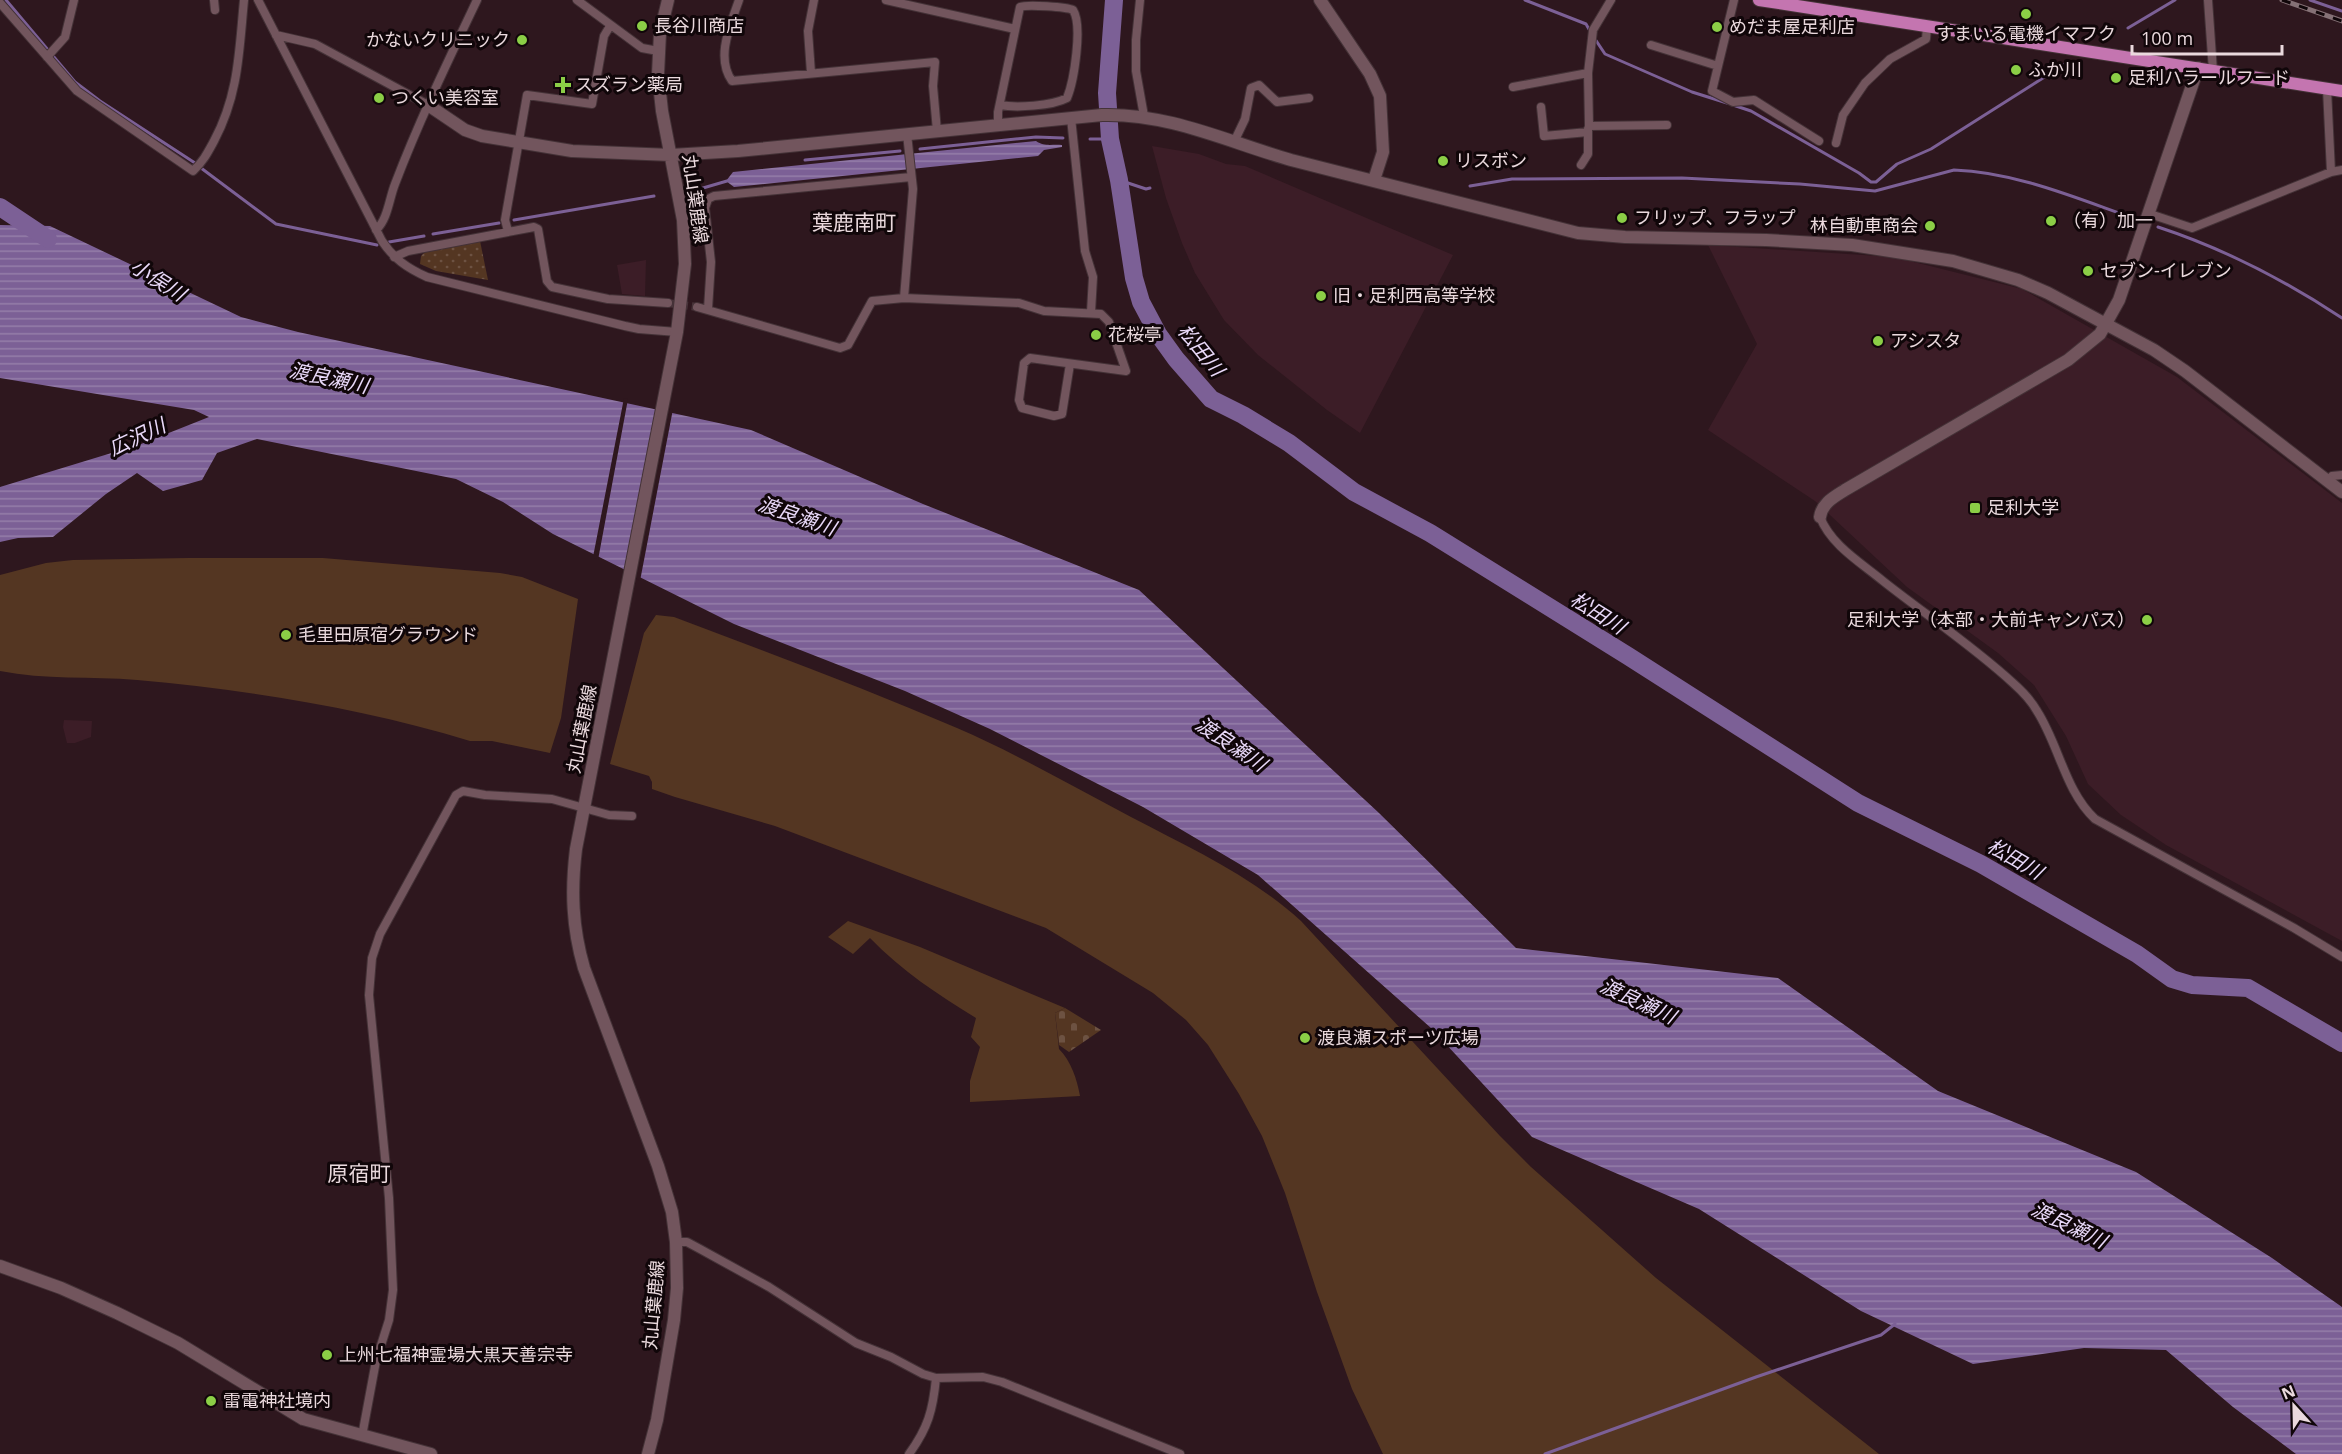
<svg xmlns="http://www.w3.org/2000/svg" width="2342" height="1454" viewBox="0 0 2342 1454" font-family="'Open Sans','Noto Sans JP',sans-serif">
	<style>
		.built { fill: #3c1d27 }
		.grass { fill: #543622 }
		.cemetery { fill: url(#cemetery-stones) }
		.park { fill: url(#park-dots) }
		.water { fill: url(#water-rules) }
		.pier { fill: #2e171e }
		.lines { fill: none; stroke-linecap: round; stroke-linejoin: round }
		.stream { stroke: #7c6096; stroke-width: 3 }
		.river { stroke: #7c6096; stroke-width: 18 }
		.street-tunnel { stroke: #4a343b; stroke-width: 8; stroke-dasharray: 8 4; stroke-linecap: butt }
		.street-casing { stroke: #443237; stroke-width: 10 }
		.secondary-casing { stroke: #443237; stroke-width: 14 }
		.primary-casing { stroke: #443237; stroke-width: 14 }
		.street { stroke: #72555d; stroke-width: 8 }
		.secondary { stroke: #72555d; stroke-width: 12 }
		.primary { stroke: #c475b0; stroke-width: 12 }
		.rail-casing { stroke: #857176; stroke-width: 5 }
		.rail { stroke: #100609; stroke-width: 3; stroke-dasharray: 9; stroke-linecap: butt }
		.poi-dot { fill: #8bce46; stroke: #100609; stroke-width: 2 }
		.labels { text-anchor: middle; stroke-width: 6; stroke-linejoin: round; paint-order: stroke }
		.poi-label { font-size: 18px; fill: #ead9dd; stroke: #100609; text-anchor: start }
		.street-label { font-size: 18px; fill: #ead9dd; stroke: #100609 }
		.water-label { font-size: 20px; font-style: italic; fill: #e9d9f9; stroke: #100609 }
		.quarter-label { font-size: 21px; fill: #ead9dd; stroke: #100609 }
	</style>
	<defs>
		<pattern id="cemetery-stones" width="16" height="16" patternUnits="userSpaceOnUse" patternTransform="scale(1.5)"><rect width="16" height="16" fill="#543622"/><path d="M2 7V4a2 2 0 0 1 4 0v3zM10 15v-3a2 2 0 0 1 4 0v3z" fill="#6d5242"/></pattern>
		<pattern id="park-dots" width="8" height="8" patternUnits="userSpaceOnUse" patternTransform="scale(1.5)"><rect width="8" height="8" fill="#543622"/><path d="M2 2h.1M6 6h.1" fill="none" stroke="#6d5242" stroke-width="1.8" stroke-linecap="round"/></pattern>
		<pattern id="water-rules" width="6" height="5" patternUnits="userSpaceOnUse" patternTransform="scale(1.5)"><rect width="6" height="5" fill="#7c6096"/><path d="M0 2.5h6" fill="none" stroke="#957ea9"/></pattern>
	</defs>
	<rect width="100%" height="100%" fill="#2e171e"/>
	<path class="built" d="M1152,146l47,8 27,10 19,2 208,89 -93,178 -33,-23 -69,-55 -34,-35 -29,-47 -13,-30 -16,-45z
		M1708,245l186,12 128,32 155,88 165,126v438l-176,-96 -45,-30 -33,-31 -22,-48 -32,-51 -36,-32 -91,-66 -92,-86 -107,-71 49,-86z
		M646,260l-1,36 -23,-2 -5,-29z
		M64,720l28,1 -1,16 -16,6h-8l-4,-16z"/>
	<path class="grass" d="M188,558h135l177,15 22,4 56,22 -17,119 -11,35 -58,-12h-22c-106,-33 -222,-51 -333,-61 -46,-4 -92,0 -137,-9v-96l46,-12 27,-3z
		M656,615l18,2c95,36 190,71 283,111 60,26 117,59 174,89 59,31 121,59 170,104l199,215 31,31 125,111 223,176h-496l-31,-65 -35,-97 -32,-99 -23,-57 -23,-42 -31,-49 -22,-25 -33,-27 -107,-65 -271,-102 -100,-29 -23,-8v-7l-3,-6 -39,-12 34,-131z
		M848,921l72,26 145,61 -10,5 4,36c12,12 18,30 21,47l-110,6v-21l10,-34 -9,-10 5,-19c-39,-24 -74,-47 -106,-80l-17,16 -25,-17z"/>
	<path class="cemetery" d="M1065,1008l36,22 -32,22 -10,-7 -4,-32z"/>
	<path class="park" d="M480,241l8,39 -52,-9 -16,-7 1,-8 5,-5z"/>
	<path class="water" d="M1036,141c9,6 15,3 26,4v2l-18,3 -6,6 -304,31 -8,-6 7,-9z
		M0,225l50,1 191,91 57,15 453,98 172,74 216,86 240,223 137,135 262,30 160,113 198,81 136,86 70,49v147h-46l-63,-47 -67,-57 -82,-2 -111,16 -112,-53 -162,-102 -167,-72 -101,-109 -173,-153 -115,-68 -153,-78 -85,-38 -171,-67 -181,-90 -50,-32 -47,-23 -199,-40 -40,14 -15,27 -39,11 -26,-18 -31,21 -53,43 -35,1 -18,4v-55l141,-43 68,-27 -15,-7 -194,-32z"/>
	<path class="pier" d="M624,398l4,1 -30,161 -5,-3z
		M658,406l15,3 -33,172 -15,-8z"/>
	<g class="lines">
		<path class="stream" d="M6,0l69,82 25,19 95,62
			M1525,0l61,24 4,7
			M2310,0l32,11
			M2128,28l47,-28
			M1595,39l10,15 87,38 35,11
			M1733,105l18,6 108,62 12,9h5l21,-18 34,-15 134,-85
			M1090,139h20
			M920,149l116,-12 27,1
			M805,160l95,-9
			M201,168l75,56 101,21
			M1119,180l27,9 4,-1
			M1470,186l42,-7 170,-1 118,6 75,7 79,-21c61,2 122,28 179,48
			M703,188l24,-7
			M514,220l140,-24
			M2158,227c64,21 128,54 184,91
			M433,234l66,-11
			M389,242l35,-6
			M1545,1454l211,-77 125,-42 14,-11"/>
		<path class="river" d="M1114,0l-7,93 3,46 9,41 15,98 7,24 17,32 18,25 35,40 32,16 46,28 65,49 76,41 198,123 230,147 123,61 156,90 35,25 20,6 56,3 94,55
			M0,207l48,32"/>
		<path class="street-tunnel" d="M668,303l29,4"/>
		<defs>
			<path id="street" d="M214,0l1,10
				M258,0l124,241c12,18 25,27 45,36l198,49 14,3 38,3
				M577,0l65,48 16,3
				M739,0c-8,24 -24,57 -7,81l203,-19 -2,24 4,45
				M886,0l129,29
				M1140,0l-4,40v31l8,45
				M1611,0l-18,30 -5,43 1,53 78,-1
				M1734,0l-22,91 21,11 21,-2 65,41
				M2208,0l5,71
				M0,3l77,88 116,80c10,-9 15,-19 21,-30 25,-47 25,-90 30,-141
				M276,35l39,9 113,61
				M1651,45l67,21
				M47,57l18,-20 9,-37
				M811,73l-3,-42 6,-31
				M1513,87l75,-14
				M2327,89l4,83
				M1541,107l3,29 44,-4
				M1071,118l14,133 8,26 -2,35
				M998,125v-13l22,-105c7,-3 47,0 53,3 10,15 1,71 -6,88 -15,8 -51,10 -67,7
				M1234,142l11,-23 6,-31 8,-3 18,17 32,-4
				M1836,143l7,-28 22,-32 25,-24 36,-20 1,-12
				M1581,165l7,-11v-25
				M2150,214l42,14 139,-56 11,-2
				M376,230c12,-11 13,-31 19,-46 24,-63 53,-123 82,-184
				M508,231l-3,-11 22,-125 65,9 12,-68 6,-10
				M394,257l14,-6 126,-24 4,2 9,52 5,6 56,12 60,4
				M904,298l9,-109 -6,-55
				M697,307l143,41 8,-3 24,-44 32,-3 115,5 25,8 57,3 8,8 17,49 -96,-13 -6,5 -5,37 3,8 32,8 8,-2 8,-50
				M708,309l3,-47 -6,-54 3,-9 6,-3 197,-19
				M2327,481l5,-5 10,-1
				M1820,517c11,28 40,45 63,64 43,34 90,65 130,102 9,8 18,17 24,28 22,34 28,80 58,108l199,109 48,29
				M676,1242h11l13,7 69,38 87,56 35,14 32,17 13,4 47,-1 19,5 178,72
				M362,1436l14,-75 13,-41 4,-30 -4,-92 -20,-203 3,-37 8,-24 76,-139 7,-4 22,4 67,4 57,16 23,1
				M909,1454c19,-26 24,-44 27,-76"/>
			<path id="secondary" d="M1320,0l50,74 10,22 3,56 -9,28
				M428,105l37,25 17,6 90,15 99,4 67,-4 364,-36c67,-2 126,27 189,45l287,73 47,4 141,3 86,5 101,16 65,19 30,13 106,57 31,21 157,121
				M1820,517c2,-14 14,-20 25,-27l223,-130 32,-26 19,-34 79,-232
				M0,1266l61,22 56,25 61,30 125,76 128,35
				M648,1454l9,-34 17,-100 3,-32 -1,-46 -4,-30 -14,-46 -74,-198c-12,-41 -13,-78 -8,-119l101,-517 8,-68 -2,-44 -21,-109 -4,-37 2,-41 8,-33"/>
			<path id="primary" d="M1759,0l583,91"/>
		</defs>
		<use href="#street" class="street-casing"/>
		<use href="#secondary" class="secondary-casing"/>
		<use href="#primary" class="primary-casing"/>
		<use href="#street" class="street"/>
		<use href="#secondary" class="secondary"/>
		<use href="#primary" class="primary"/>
		<defs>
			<path id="rail" d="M2282,0l60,21"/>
		</defs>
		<use href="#rail" class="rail-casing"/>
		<use href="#rail" class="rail"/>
	</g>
	<g class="poi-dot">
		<circle cx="2026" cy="14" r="6"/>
		<circle cx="642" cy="26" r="6"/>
		<circle cx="1717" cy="27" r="6"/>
		<circle cx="522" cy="40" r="6"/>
		<circle cx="2016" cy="70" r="6"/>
		<circle cx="2116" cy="78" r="6"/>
		<path d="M560 76h6v6h6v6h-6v6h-6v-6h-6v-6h6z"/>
		<circle cx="379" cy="98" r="6"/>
		<circle cx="1443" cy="161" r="6"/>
		<circle cx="1622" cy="218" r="6"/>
		<circle cx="2051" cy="221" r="6"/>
		<circle cx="1930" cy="226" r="6"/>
		<circle cx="2088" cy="271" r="6"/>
		<circle cx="1321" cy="296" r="6"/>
		<circle cx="1096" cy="335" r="6"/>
		<circle cx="1878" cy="341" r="6"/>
		<rect x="1969" y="502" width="12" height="12" rx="3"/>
		<circle cx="2147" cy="620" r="6"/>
		<circle cx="286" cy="635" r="6"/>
		<circle cx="1305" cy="1038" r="6"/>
		<circle cx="327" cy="1355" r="6"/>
		<circle cx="211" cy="1401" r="6"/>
	</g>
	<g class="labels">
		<g class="poi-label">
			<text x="654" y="32">長谷川商店</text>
			<text x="1729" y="33">めだま屋足利店</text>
			<text x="2026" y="40" text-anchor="middle">すまいる電機イマフク</text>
			<text x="510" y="46" text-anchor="end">かないクリニック</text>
			<text x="2028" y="76">ふか川</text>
			<text x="2128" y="84">足利ハラールフード</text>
			<text x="575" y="91">スズラン薬局</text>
			<text x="391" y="104">つくい美容室</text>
			<text x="1455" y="167">リスボン</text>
			<text x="1634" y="224">フリップ、フラップ</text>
			<text x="2063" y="227">（有）加一</text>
			<text x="1918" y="232" text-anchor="end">林自動車商会</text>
			<text x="2100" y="277">セブン-イレブン</text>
			<text x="1333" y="302">旧・足利西高等学校</text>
			<text x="1108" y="341">花桜亭</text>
			<text x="1890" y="347">アシスタ</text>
			<text x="1987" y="514">足利大学</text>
			<text x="2135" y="626" text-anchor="end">足利大学（本部・大前キャンパス）</text>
			<text x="298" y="641">毛里田原宿グラウンド</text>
			<text x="1317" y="1044">渡良瀬スポーツ広場</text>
			<text x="339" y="1361">上州七福神霊場大黒天善宗寺</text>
			<text x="223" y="1407">雷電神社境内</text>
		</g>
		<g class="street-label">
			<text transform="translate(695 199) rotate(82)" y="6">丸山葉鹿線</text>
			<text transform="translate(582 729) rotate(-79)" y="6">丸山葉鹿線</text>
			<text transform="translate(654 1305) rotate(-85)" y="6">丸山葉鹿線</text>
		</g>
		<g class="water-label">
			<text transform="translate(158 280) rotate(32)" y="7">小俣川</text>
			<text transform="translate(1201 350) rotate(51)" y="7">松田川</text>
			<text transform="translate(329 378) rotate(12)" y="7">渡良瀬川</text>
			<text transform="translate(137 437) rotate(-25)" y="7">広沢川</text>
			<text transform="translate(797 516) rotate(19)" y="7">渡良瀬川</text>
			<text transform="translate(1598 613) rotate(32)" y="7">松田川</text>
			<text transform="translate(1231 744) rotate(34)" y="7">渡良瀬川</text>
			<text transform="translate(2015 859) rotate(30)" y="7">松田川</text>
			<text transform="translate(1638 1001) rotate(25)" y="7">渡良瀬川</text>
			<text transform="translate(2069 1225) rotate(26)" y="7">渡良瀬川</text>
		</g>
		<g class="quarter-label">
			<text x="854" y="230">葉鹿南町</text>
			<text x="359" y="1181">原宿町</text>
		</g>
	</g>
	<g transform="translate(2294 1406) rotate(338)" stroke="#100609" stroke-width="4.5" paint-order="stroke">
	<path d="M0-4.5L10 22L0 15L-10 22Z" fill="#ead9dd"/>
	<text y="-9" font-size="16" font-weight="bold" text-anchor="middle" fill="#ead9dd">N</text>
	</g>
	<path d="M2132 45v9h150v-9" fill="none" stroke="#ead9dd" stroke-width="3"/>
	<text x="2141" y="45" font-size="18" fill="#ead9dd" stroke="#100609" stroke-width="4.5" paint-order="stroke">100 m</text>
</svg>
